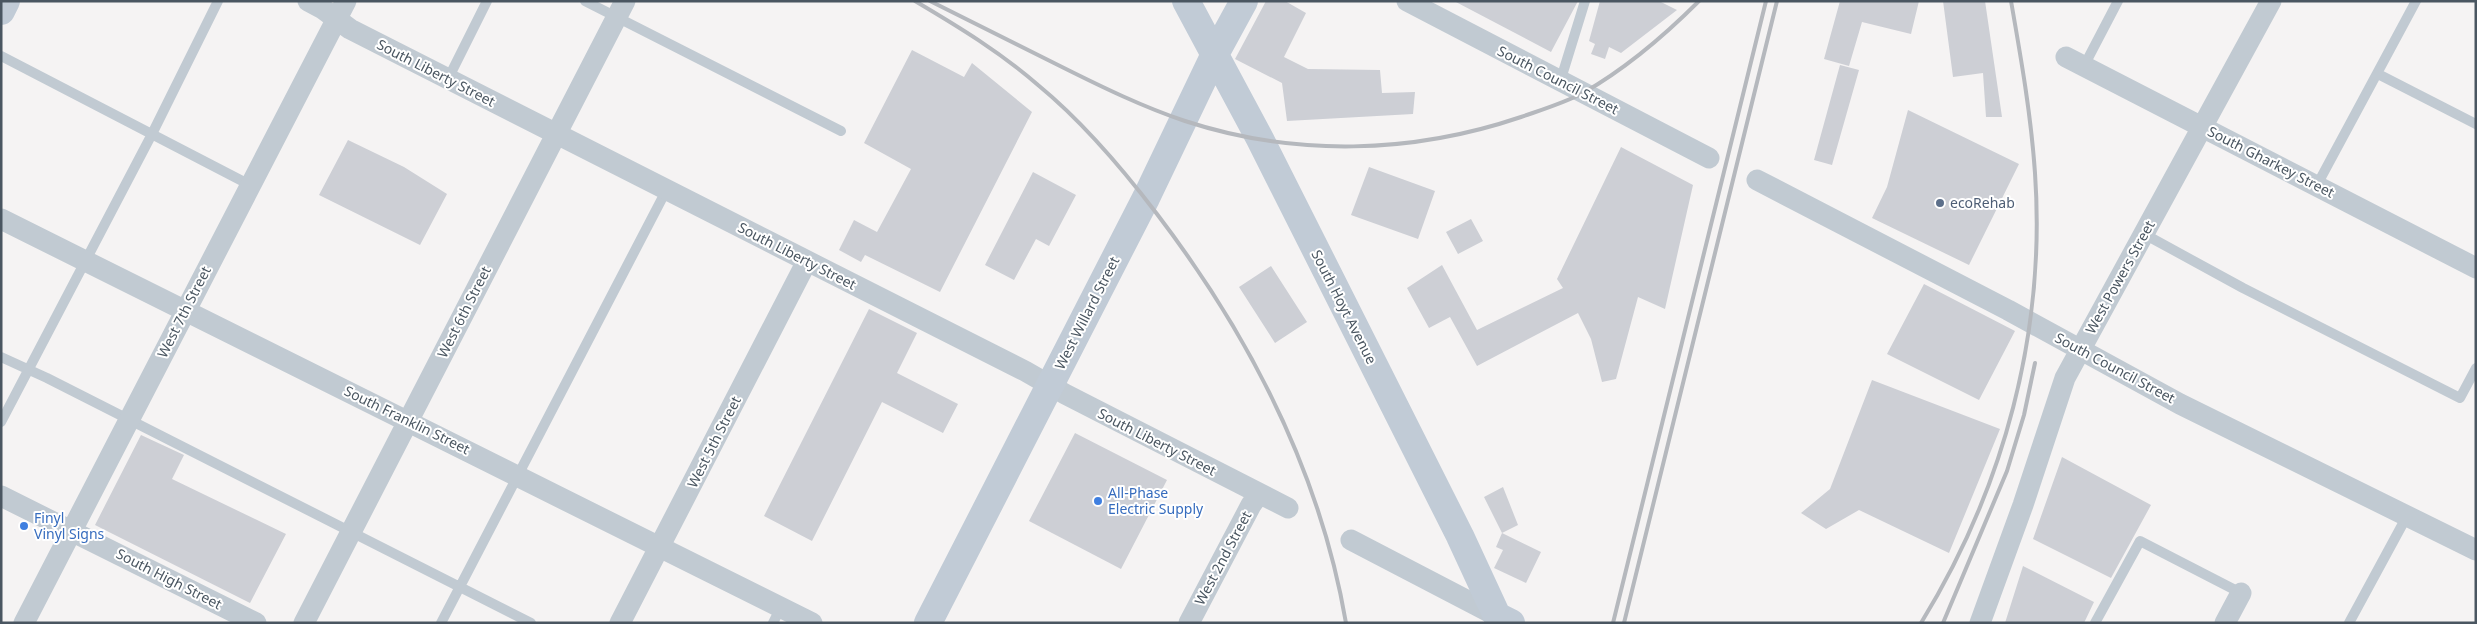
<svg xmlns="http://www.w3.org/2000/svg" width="2477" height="624" viewBox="0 0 2477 624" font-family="'Noto Sans',sans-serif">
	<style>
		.building { fill: #cdcfd5 }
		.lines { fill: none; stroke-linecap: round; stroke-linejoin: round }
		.lane { stroke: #c1cad2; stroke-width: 10 }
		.street { stroke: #c1cad2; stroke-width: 21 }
		.secondary { stroke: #c1cbd6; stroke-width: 28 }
		.rail { stroke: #b5b8bd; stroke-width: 4 }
		.service-dot { fill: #5c6f8a; stroke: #fff; stroke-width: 2 }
		.shop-dot { fill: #3f7fe0; stroke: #fff; stroke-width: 2 }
		.labels { text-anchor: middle; stroke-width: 4; stroke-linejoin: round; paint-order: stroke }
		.street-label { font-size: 14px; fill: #4a5661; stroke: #fff }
		.service-label { font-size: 14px; fill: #4e5e75; stroke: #fff; text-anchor: start }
		.shop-label { font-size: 14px; fill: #366cbe; stroke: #fff; text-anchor: start }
	</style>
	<rect width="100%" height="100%" fill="#f5f3f3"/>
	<path class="building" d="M1266,1h19l21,12 -22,44 24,12 72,1 2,23 33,-1 -2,22 -126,7 -5,-38 -47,-24z
		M1454,1h124l-27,51z
		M1600,1h59l18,9 -56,43 -12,-6 -4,12 -14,-5 4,-10 -6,-3z
		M1840,1h79l-8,33 -49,-12 -13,44 -25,-7z
		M1943,1h42l17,116h-16l-3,-44 -30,4z
		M912,50l52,27 8,-14 60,49 -92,180 -75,-37 -4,7 -22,-12 15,-30 23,12 34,-63 -47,-26z
		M1840,65l19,5 -27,95 -18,-5z
		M1908,110l111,54 -50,101 -97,-47 15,-31z
		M348,140l56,27 43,27 -27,51 -101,-50z
		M1621,147l72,38 -28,124 -27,-12 -22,82 -14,3 -11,-43 -13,-26 -101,53 -27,-49 -21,11 -22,-40 35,-23 35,65 86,-42 -6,-9z
		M1369,167l66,24 -17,48 -67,-24z
		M1033,172l43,23 -27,51 -13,-7 -22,41 -29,-15z
		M1471,219l12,22 -25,13 -12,-22z
		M1271,266l36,56 -32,21 -36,-56z
		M1924,284l91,47 -36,69 -92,-46z
		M869,309l48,24 -20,40 61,31 -15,29 -61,-31 -70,139 -48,-25z
		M1872,380l128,49 -51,124 -90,-43 -33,19 -25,-16 29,-24z
		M1075,433l92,47 -46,89 -92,-48z
		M141,435l43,20 -12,24 114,55 -36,69 -155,-78z
		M2062,457l89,48 -40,73 -78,-39z
		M1503,487l15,38 -16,8 -18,-36z
		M1502,533l39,19 -15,31 -32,-15 9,-18 -7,-3z
		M2023,566l71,36 -10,21h-79z"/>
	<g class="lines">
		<path class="lane" d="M585,1l256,130
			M1,56l249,129
			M2084,66l34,-65
			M2378,74l98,50
			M448,79l39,-78
			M1560,82l25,-81
			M2317,185l99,-184
			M2144,234l99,54 217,110 16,-30
			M1,357l46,21 484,245
			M1,422l151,-288 66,-133
			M441,623l226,-434
			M773,623l8,-16
			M2095,623l45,-82 101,52
			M2349,623l58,-107"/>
		<path class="street" d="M308,1l15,8 27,20c224,115 450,228 675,342l40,23 223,114
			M1407,1l302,157
			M2066,57l410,211
			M1757,180l251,130 172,94 296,146
			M1,219l811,404
			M1,496l255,127
			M1351,540l146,76
			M24,623l322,-622
			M304,623l321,-622
			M620,623l187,-362
			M1189,623l62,-118 8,-11
			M1980,623l43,-118 42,-127 206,-377
			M2225,623l16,-30"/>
		<path class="secondary" d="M1186,1l74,138 200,397 37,80 14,7
			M1,11l5,-10
			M928,623l218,-425 68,-142 30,-55"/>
		<path class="rail" d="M915,1c44,26 85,51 123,84 45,37 84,83 119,129 93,122 163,257 189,409
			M930,1c44,22 88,44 132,66 40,20 81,40 123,54 110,36 227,33 336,-4 20,-7 43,-14 62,-24 42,-24 82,-58 116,-92
			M1613,623l153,-622
			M1624,623l153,-622
			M1921,623c83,-135 125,-291 114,-450 -4,-58 -14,-115 -24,-172
			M1943,623l64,-152 17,-56 11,-52"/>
	</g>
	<circle class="service-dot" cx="1940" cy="203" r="5"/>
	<g class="shop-dot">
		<circle cx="1098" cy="501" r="5"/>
		<circle cx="24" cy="526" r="5"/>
	</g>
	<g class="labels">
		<g class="street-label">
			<text transform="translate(436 73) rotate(27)" y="5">South Liberty Street</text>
			<text transform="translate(1558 80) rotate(27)" y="5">South Council Street</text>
			<text transform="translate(2271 162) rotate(27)" y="5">South Gharkey Street</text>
			<text transform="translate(797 256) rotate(27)" y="5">South Liberty Street</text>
			<text transform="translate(2120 277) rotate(-61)" y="5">West Powers Street</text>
			<text transform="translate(1344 307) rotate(63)" y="5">South Hoyt Avenue</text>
			<text transform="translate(184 312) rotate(-63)" y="5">West 7th Street</text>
			<text transform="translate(464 312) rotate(-63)" y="5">West 6th Street</text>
			<text transform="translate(1087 313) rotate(-63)" y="5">West Willard Street</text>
			<text transform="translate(2115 368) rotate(28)" y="5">South Council Street</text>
			<text transform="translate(407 420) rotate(26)" y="5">South Franklin Street</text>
			<text transform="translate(714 442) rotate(-63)" y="5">West 5th Street</text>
			<text transform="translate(1157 442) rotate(27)" y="5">South Liberty Street</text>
			<text transform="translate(1223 558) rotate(-62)" y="5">West 2nd Street</text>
			<text transform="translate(169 579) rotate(27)" y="5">South High Street</text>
		</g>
		<g class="service-label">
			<text x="1950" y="208">ecoRehab</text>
		</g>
		<g class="shop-label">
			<text x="1108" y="498">All-Phase<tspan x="1108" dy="16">Electric Supply</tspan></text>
			<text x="34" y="523">Finyl<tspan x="34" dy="16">Vinyl Signs</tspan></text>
		</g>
	</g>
	<rect width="2477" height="624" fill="none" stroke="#4a5661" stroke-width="5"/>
</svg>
